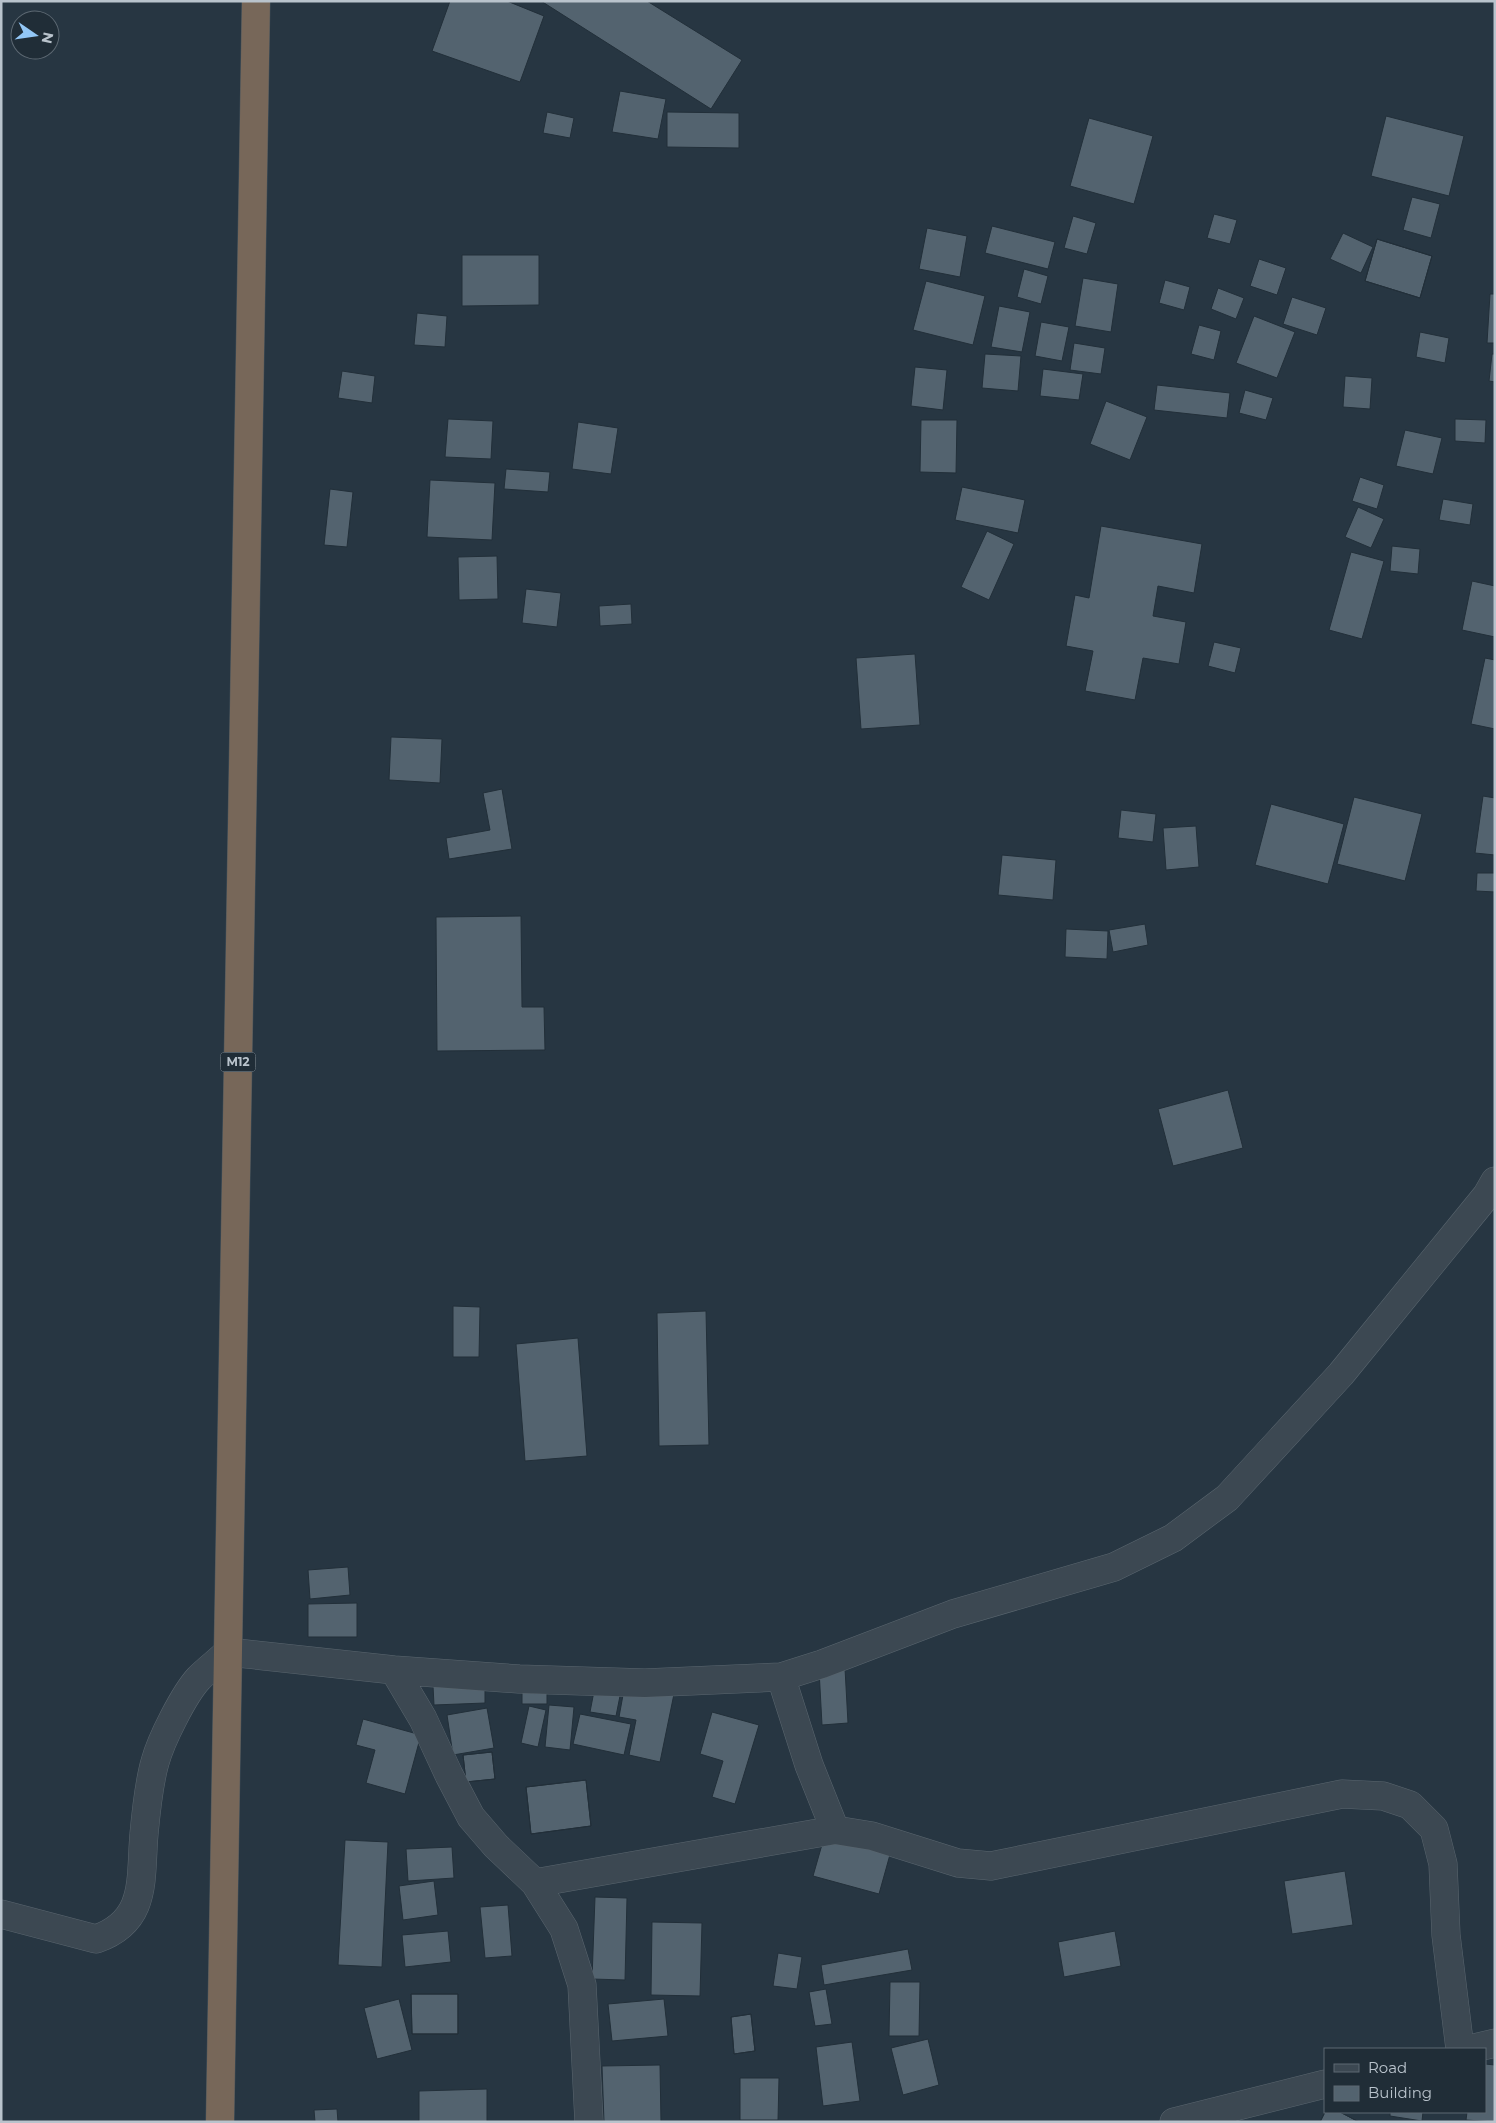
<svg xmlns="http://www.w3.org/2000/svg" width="1496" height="2123" viewBox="0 0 1496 2123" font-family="Montserrat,sans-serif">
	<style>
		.building { fill: #53636f; stroke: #222f39 }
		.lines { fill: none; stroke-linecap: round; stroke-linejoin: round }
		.street-casing { stroke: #5a666f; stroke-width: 29 }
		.highway-casing { stroke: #46535c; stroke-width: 29 }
		.street { stroke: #3c4852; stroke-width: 28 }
		.highway { stroke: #776759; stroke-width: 28 }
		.labels { text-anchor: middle; stroke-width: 4; stroke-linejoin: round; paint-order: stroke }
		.shield { fill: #202d37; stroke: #8b969f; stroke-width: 1 }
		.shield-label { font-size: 12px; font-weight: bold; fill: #b9c3cc }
	</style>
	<rect width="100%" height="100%" fill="#273642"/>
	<path class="building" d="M450,1h57l37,15 -24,66 -88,-31z
		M541,1h106l95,59 -31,49z
		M620,91l46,8 -8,40 -46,-7z
		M547,112l27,6 -4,20 -27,-5z
		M667,112l72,1v35l-72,-1z
		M1386,116l78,20 -15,60 -78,-20z
		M1089,118l64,18 -19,68 -64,-18z
		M1412,197l28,7 -9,34 -28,-8z
		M1214,214l23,6 -7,24 -23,-6z
		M1073,216l23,7 -9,31 -23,-6z
		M992,226l63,16 -7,27 -63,-16z
		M927,228l40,8 -7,41 -41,-8z
		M1343,233l30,14 -12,26 -31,-14z
		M1377,239l55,17 -12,42 -55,-17z
		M1377,239l55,17 -12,42 -55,-17z
		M462,255h77v50l-77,1z
		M1259,259l27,9 -9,27 -27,-9z
		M1024,269l24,7 -7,28 -24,-7z
		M1083,278l35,6 -7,48 -36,-6z
		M1165,280l25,7 -6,23 -25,-7z
		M926,281l59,15 -12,49 -60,-15z
		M1218,288l26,10 -8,21 -25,-10z
		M1490,294h5v49h-8z
		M1292,297l34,11 -9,27 -34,-11z
		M999,306l31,6 -8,40 -31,-5z
		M417,313l30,3 -2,31 -31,-2z
		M1254,316l41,16 -18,46 -41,-15z
		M1041,322l28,5 -7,34 -27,-5z
		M1199,325l22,6 -7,29 -23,-6z
		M1420,332l29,6 -4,25 -29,-6z
		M1074,343l31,5 -4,26 -31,-4z
		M985,354l36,2 -3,35 -36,-3z
		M1492,354h3v28l-6,-1z
		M915,367l32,3 -4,40 -32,-4z
		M1043,369l40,5 -4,26 -39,-4z
		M342,371l33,5 -3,27 -34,-5z
		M1345,376l27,2 -2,31 -27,-2z
		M1157,385l73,8 -3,25 -73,-8z
		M1245,390l28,8 -7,22 -27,-7z
		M1106,401l41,16 -17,43 -40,-16z
		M448,419l45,2 -2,38 -46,-2z
		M1455,419l31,1 -1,23 -30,-2z
		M921,420h36l-1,53 -36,-1z
		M578,422l40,6 -7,46 -39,-5z
		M1405,430l37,8 -9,36 -37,-8z
		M506,469l44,3 -2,20 -44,-3z
		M1360,477l24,8 -7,24 -25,-8z
		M430,480l65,3 -3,57 -65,-3z
		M962,487l63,13 -7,33 -63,-13z
		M330,489l23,3 -6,55 -23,-2z
		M1443,499l30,5 -3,21 -31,-5z
		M1358,507l26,12 -13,29 -26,-11z
		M1101,526l101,18 -8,49 -36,-7 -5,30 33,6 -7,42 -36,-6 -8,42 -50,-9 8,-40 -27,-5 9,-51 14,3z
		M987,531l27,13 -25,56 -28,-13z
		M1392,546l28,3 -2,25 -28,-3z
		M1351,552l33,9 -22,78 -33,-9z
		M497,556l1,43 -39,1 -1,-43z
		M1472,581l23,5v51l-33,-7z
		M526,589l35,4 -4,34 -35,-4z
		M631,604l1,20 -32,2 -1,-20z
		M1214,642l27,6 -6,25 -27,-7z
		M915,654l5,71 -59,4 -5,-71z
		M1485,658l10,2v69l-24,-5z
		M391,737l51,2 -2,44 -51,-3z
		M502,789l10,60 -63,10 -3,-21 44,-8 -7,-37z
		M1483,796l12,2v57l-20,-2z
		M1354,797l68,17 -17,67 -68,-17z
		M1271,804l73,20 -16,60 -73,-19z
		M1121,810l35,4 -3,28 -35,-4z
		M1196,826l3,41 -33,3 -3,-42z
		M1002,855l54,5 -3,40 -55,-5z
		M1477,873h18v19l-19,-1z
		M521,916l1,91h22l1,43 -108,1 -1,-134z
		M1145,924l3,21 -35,7 -4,-22z
		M1066,929l42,2 -1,28 -42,-2z
		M1228,1090l15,58 -70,18 -15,-57z
		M453,1306l27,1 -1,50h-26z
		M706,1311l3,134 -50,1 -2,-133z
		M578,1338l9,118 -62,5 -9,-117z
		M348,1567l2,28 -40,4 -2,-29z
		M357,1603v34h-49v-33z
		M844,1650l4,73 -26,2 -4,-74z
		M485,1683v20l-51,2 -1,-19z
		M522,1683h25v21h-25z
		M625,1684l49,10 -14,68 -31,-7 7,-35 -17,-3z
		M595,1686l26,5 -5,25 -26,-4z
		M549,1705l25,2 -4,43 -25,-3z
		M529,1706l17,4 -8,37 -17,-4z
		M487,1708l7,40 -41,7 -6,-40z
		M712,1712l47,13 -24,79 -23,-7 11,-36 -23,-7z
		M580,1714l51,10 -7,31 -51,-11z
		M363,1719l58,16 -16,59 -39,-11 9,-33 -19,-5z
		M492,1752l3,27 -29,3 -3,-27z
		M492,1752l3,27 -29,3 -3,-27z
		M586,1780l5,46 -60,8 -5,-47z
		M586,1780l5,46 -60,8 -5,-47z
		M825,1834l66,17 -12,43 -66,-18z
		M345,1840l43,2 -6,125 -44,-2z
		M452,1847l2,31 -46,3 -2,-32z
		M1345,1871l8,54 -61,9 -8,-53z
		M434,1881l4,34 -35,5 -4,-34z
		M595,1897l32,1 -2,82 -33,-1z
		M508,1905l4,51 -27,2 -5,-51z
		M652,1922l50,1 -2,73 -49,-1z
		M448,1931l3,31 -46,5 -3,-32z
		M1115,1931l6,35 -57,11 -6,-35z
		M908,1949l4,21 -88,15 -3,-20z
		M778,1953l24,4 -5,32 -24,-3z
		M890,1982h30l-1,54h-30z
		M826,1989l6,35 -17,2 -6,-34z
		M411,1994h47v40h-46z
		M411,1994h47v40h-46z
		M399,1999l13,51 -35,9 -13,-51z
		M664,1999l4,37 -56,5 -4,-37z
		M751,2014l4,37 -21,3 -3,-37z
		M751,2014l4,37 -21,3 -3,-37z
		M928,2039l11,46 -36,10 -12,-47z
		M852,2042l8,59 -37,5 -7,-59z
		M1485,2064l10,1v57l-29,-2 1,-8h18z
		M660,2065l1,57h-57l-2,-56z
		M740,2078h39l-1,42h-38z
		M487,2089v33h-68v-31z
		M337,2109l1,13h-23l-1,-12z
		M1325,2112h15l19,10h-39z
		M1325,2112h15l19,10h-39z
		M1390,2112h33l-1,9 -32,-5z"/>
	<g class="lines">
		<defs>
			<path id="street" d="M394,1670l29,49 26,56 22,42 25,29 39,37 29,46 18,56 7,137
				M781,1677l28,88 26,65 37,6 86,27 33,3 351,-72 41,2 27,9 24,24 9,35 3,71 14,114
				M535,1883l300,-53
				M1,1914l95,25c52,-18 44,-60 48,-105 2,-22 5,-51 11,-72 6,-22 29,-68 44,-84 9,-9 20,-17 29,-26l166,18 125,9 126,4 136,-6 41,-13 131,-50 161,-47 59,-29 54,-40 114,-124 146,-179 8,-14
				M1470,2049l25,-6
				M1174,2122l151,-38"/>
			<path id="highway" d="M220,2122l36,-2121"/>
		</defs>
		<use href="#street" class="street-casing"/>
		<use href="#highway" class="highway-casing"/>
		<use href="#street" class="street"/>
		<use href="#highway" class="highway"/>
	</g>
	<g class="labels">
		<rect class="shield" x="220.5" y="1052.5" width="35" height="19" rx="4"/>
		<g class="shield-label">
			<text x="238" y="1066">M12</text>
		</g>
	</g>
	<rect width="1496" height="2123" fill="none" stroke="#b9c3cc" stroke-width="5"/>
	<rect x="1324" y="2048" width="162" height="65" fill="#202d37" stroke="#5d6973"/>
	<rect x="1334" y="2064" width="25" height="8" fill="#3c4852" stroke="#5d6973"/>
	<text x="1368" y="2073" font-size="15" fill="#b9c3cc">Road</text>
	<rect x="1334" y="2086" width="25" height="15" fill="#53636f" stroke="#5d6973"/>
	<text x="1368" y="2098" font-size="15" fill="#b9c3cc">Building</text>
	<g transform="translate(35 35) rotate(103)"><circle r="24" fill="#202d37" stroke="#5d6973"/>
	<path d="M0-4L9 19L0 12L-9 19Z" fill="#93c7f6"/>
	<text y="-8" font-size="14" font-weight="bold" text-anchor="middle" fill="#b9c3cc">N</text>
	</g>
</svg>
